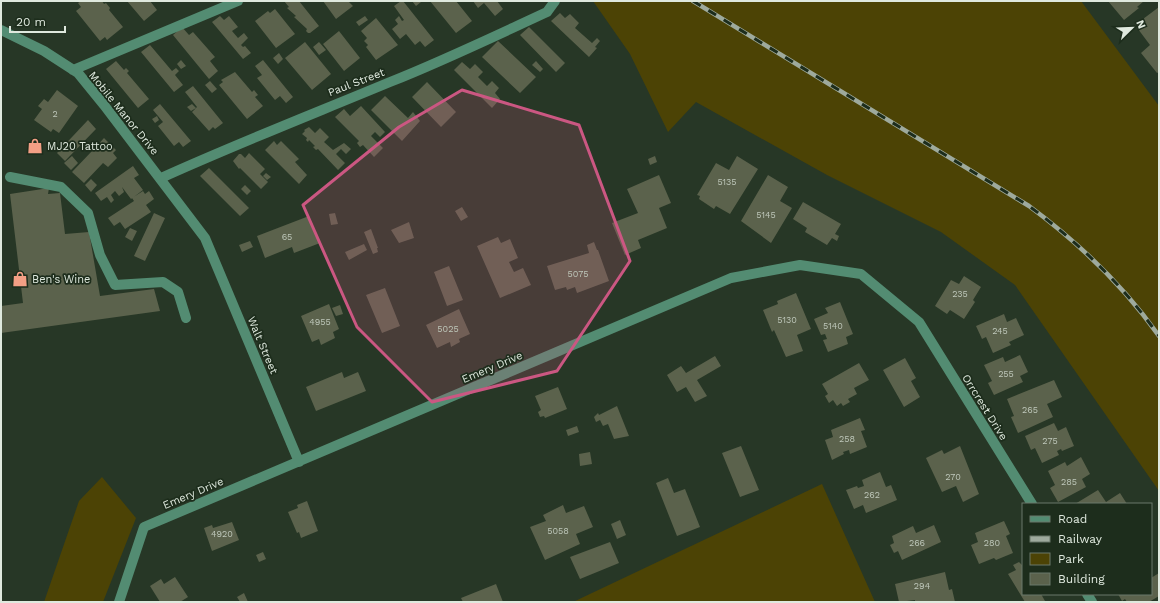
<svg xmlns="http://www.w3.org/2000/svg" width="1160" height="603" viewBox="0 0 1160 603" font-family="'Work Sans',sans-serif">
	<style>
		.green { fill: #4c4305 }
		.building { fill: #5b624c }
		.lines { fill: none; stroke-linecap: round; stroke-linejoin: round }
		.minor { stroke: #538c72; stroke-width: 10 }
		.rail-casing { stroke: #9eaa9d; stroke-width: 4.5 }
		.rail { stroke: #1d2d1c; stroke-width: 3; stroke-dasharray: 9; stroke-linecap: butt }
		.marked { fill: #cb5782; fill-opacity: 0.2; stroke: #cb5782; stroke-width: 3; stroke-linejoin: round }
		.labels { text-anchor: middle; stroke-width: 3.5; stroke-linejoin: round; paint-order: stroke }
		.number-label { font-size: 9px; fill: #bec7ba }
		.street-label { font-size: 11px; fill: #dfe9de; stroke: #1d2d1c }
		.poi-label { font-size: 11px; fill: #dfe9de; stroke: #1d2d1c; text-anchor: start }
	</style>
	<rect width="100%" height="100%" fill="#273726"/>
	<path class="green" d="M593,1h488l78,105v385l-144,-206 -74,-53 -114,-57 -131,-73 -28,30 -38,-78z
		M102,477l34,41 -33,84h-59l35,-101z
		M822,484l53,118h-302z"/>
	<path class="building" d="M81,1h21l2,3 2,-1 4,5 -1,2 14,17 -16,13 -2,-3 -5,4 -24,-30 5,-4 -3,-4z
		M127,1h23l7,9 -13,11z
		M284,1h15l20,25 -9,7h-2l-2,-2 1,-2 -13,-12 2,-1 -9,-8 2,-1z
		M323,1h25l5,5 -17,13z
		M401,1h2l31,39 -9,7 -5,-6 -5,4 -9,-11 -6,5 -8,-10 6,-5 -3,-4 4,-4 3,5 2,-1 -10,-14z
		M412,1h8l1,1 -5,4z
		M430,1h26l16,20 -16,12z
		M473,1h24l6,8 -8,7 -11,-13 -6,5z
		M1108,1h36l-7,6 2,1 -15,12z
		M1159,7v65l-2,1 -16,-20 9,-8 -15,-20z
		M275,9l20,25 -19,14 -21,-27 13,-10 2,2z
		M560,13l5,5 5,-4 9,9 -4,5 17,15 5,-5 3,3 -5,6 2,1 -8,9 -38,-36z
		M220,16l4,4 5,-4 9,11 -6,4 6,7 6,-5 4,5 -7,7 2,2 2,-1 6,7 -8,6 -31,-37z
		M365,16l3,4 -9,6 -3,-4z
		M376,18l22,27 -22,15 -10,-13 2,-2 -4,-4 3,-3 -6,-7z
		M182,27l7,8 4,-3 22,25 -5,4 8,10 -9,8 -36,-44z
		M529,27l36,36 -9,9 -36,-37z
		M339,31l21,27 -16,13 -21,-27z
		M498,41l38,36 -16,16 -38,-36z
		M305,42l26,32 -19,16 -27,-32z
		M319,42l7,8 -7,5 -6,-8z
		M150,45l22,26 4,-3 3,3 -4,4 8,10 -9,7 -33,-40z
		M279,53l4,6 -5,5 -5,-6z
		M181,60l5,6 -5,3 -4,-5z
		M263,60l30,37 -7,6 -6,-7 -5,4 -18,-22 5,-3 -7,-9z
		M116,61l8,9 2,-2 3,3 -2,2 22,26 -11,9 -32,-39z
		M536,61l7,8 -3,3 -8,-7z
		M462,62l8,7 5,-5 8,8 -5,5 9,9 5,-5 7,7 -4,5 5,6 -8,9 -38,-38z
		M235,72l17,20 2,-2 4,5 -3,2 8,9 -16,13 -28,-34 4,-3 -2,-2z
		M210,81l7,8 -5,4 -7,-8z
		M427,82l29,30 -15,15 -29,-30z
		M193,86l30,37 -8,6 -2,-2 -4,4 -17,-19 5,-5 -12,-15z
		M57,90l21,16 -19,27 -6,-4 -2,3 -17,-12 8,-11 -4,-3 6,-7 4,3z
		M385,96l23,22 5,-6 7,9 -18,20 -31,-31z
		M160,104l31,37 -8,6 -4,-5 -5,4 -16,-20 5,-4 -10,-12z
		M192,104l4,4 -5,3 -4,-4z
		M361,106l24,26 -5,5 -5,-5 -4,4 12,12 -9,9 -11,-12 -3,2 -3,-4 2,-2 -24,-24 9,-8 6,7z
		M157,116l2,4 -4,3 -3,-4z
		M88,120l8,9 -31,32 -8,-8z
		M309,127l6,6 5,-5 9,9 -5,5 9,8 11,-7 7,6 -5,5 -5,-5 -5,5 9,9 -7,7 -20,-21 -2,1 -3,-3 2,-1 -6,-6 -1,2 -2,-2 1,-2 -5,-4 3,-3 -1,-1z
		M104,138l12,12 -3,3 4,5 -9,9 -5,-4 -19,20 -12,-11 20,-21 -1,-1 2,-2 1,1z
		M274,141l3,4 4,-4 18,18 -4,3 12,13 -8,9 -34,-34z
		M249,153l16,16 -5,5 8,8 -7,7 -21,-21 -1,1 -6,-8 6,-7h2l4,4z
		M72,156l6,7 -7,7 -7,-7z
		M655,156l2,6 -7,3 -2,-6z
		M737,156l21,13 -28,45 -14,-8 -2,3 -15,-10 1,-3 -3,-1 19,-32 13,7z
		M133,166l6,9 -5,3 9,12 -12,9 -9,-12 2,5 -5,4 -4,-5 -4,4 3,5 -3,3 -4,-6 -6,4 -6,-8z
		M209,168l40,40 -9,8 -40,-40z
		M266,173l5,4 -4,3 -4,-4z
		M659,175l12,28 -12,5 8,20 -29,12 3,8 -16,7 -13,-32 26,-10 -11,-24z
		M768,175l20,12 -8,14 12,7 -21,35 -30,-22z
		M91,179l6,6 -6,7 -6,-7z
		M245,185l6,6 -4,4 -6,-6z
		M49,188l-1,6 12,-1 5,41 24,-2 11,64 54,-7 6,22 -159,22v-27l22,-3 -13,-109z
		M143,191l2,3 4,-3 5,8 -8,6 5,7 -26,17 -5,-7 -6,4 -6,-8 26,-17 -2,-3z
		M803,202l38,22 -6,10 4,2 -2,5 -5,-3 -5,7 -22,-13 2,-4 -14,-9z
		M462,207l6,10 -7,4 -6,-10z
		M154,213l11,5 -20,43 -11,-5z
		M335,213l3,11 -7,1 -2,-11z
		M309,216l11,27 -26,10 -2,-6 -27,11 -8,-22z
		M409,222l5,16 -15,5 -8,-13z
		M130,228l7,3 -5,10 -7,-4z
		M371,229l7,19h-1l1,4 -5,2 -9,-22z
		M498,237l3,6 9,-4 8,19 -9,4 5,10 9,-4 8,17 -31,13 -23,-52z
		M250,241l3,6 -11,5 -3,-7z
		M594,242l3,8h1l11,31 -32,12 -2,-6 -8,3 -1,-3 -11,3 -8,-24 42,-13 -2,-8z
		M364,244l3,6 -18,10 -4,-8z
		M449,266l14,34 -16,6 -13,-34z
		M964,276l17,11 -8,13 2,2 -11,17 -14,-9 -3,4 -12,-8 16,-26 8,4z
		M385,288l15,38 -18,7 -16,-38z
		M796,293l15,36 -14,6 6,16 -17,6 -12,-27 -2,2 -9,-22 15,-6 -1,-3z
		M840,302l13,32 -7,3 2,7 -20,8 -5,-12 4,-1 -2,-5 -4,1 -7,-16 14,-6 -3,-5z
		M329,304l10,25 -6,3 2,6 -14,7 -2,-6 -7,3 -11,-26z
		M340,305l3,9 -7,2 -4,-8z
		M459,309l11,25 -11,5 1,3 -9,5 -1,-5 -13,6 -11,-23z
		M1004,314l3,8 9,-4 8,17 -15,7 2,3 -18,8 -7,-16 -4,2 -6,-13z
		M1020,355l8,17 -8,4 3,6 -29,13 -6,-12 4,-2 -8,-16 19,-8 2,5z
		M715,356l6,10 -24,14 10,16 -12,6 -9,-15 -9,5 -10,-17 14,-9 5,7z
		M905,358l11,20 -5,3 9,16 -16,10 -21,-37z
		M859,363l10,17 -15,8 3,6 -9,5 2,3 -7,4 -2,-3 -4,3 -4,-6 -4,3 -4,-7 3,-2 -6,-10z
		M342,372l2,6 14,-6 8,19 -50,20 -10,-24z
		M1054,380l8,17 -15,7 6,13 -35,16 -7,-16 3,-1 -7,-17z
		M558,387l9,22 -22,9 -1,-2 -4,1 -2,-5 3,-2 -6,-14z
		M617,406l12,30 -15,3 -6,-15 -5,2 -3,-6 -4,2 -2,-5 4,-4 1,2z
		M860,418l5,12 -4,1 6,16 -17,7 -1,-4 -6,2 1,2 -12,6 -7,-20 8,-3 -2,-7z
		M1054,423l4,8 8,-4 8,19 -12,5 -1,-2 -4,2 2,4 -17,8 -7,-15 -4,2 -6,-14z
		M577,426l2,6 -11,4 -2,-6z
		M741,446l18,44 -19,7 -18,-44z
		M960,446l19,48 -16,8 -7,-16 -14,6 -16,-34 16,-8 2,4z
		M590,452l2,12 -12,2 -1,-12z
		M1081,457l9,17 -8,5 4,8 -28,15 -8,-14 5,-3 -7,-14 17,-9 2,4z
		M880,472l6,15 5,-2 6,15 -31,13 -3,-8 -9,4 -8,-19 11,-4 1,2 6,-2 -2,-6z
		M668,478l6,15 11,-4 15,38 -23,9 -21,-53z
		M1098,490l8,12 14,-9 7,11h-52z
		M307,501l11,30 -17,7 -2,-6 -2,1 -9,-21 10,-4 -1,-3z
		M563,505l3,8 18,-7 9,21 -17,7 4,10 -35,16 -15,-33 16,-6 -3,-6z
		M620,520l6,15 -9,4 -6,-15z
		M1004,521l6,13 -4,2 7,17 -17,7 -2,-2 -15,6 -8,-19 7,-3 -3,-9z
		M232,522l7,18 -27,11 -8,-23 8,-3 1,3z
		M934,525l7,17 -39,18 -4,-9 -4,2 -4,-8 4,-2 -2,-7 21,-10 3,7z
		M610,542l9,21 -39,16 -10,-22z
		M263,552l3,7 -7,3 -3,-7z
		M1019,562l3,3h1v29h18l4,7 -20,1 -17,-28 8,-4 -3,-5z
		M945,572l4,18 3,-1 3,13h-40v-2l-16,2 -4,-18z
		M1159,573v23l-10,6h-22l-2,-3 -3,2 -4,-7h33v-16z
		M175,577l13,20 -8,5h-20l-10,-16 11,-7 3,5z
		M496,584l7,18h-40l-2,-4z
		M244,593l4,9h-8l-3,-5z"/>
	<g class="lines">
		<path class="minor" d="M1,30l43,21 34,22 26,32 101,133 94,224
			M73,70l165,-69
			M10,177l51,10 27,26 12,42 15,30 48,-3 15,10 8,26
			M161,178c75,-34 152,-64 229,-96 53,-21 105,-46 157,-70l8,-11
			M1087,594l5,8
			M119,602l25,-75 587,-249 69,-13 61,9 58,48 113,182"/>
		<defs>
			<path id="rail" d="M693,1l336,205c50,37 94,79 130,130"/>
		</defs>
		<use href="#rail" class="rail-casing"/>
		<use href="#rail" class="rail"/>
	</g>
	<path class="marked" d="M462,90l117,35 51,136 -73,110 -125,31 -75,-75 -54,-122 96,-78z"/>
	<defs>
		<symbol id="shop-bare" viewBox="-9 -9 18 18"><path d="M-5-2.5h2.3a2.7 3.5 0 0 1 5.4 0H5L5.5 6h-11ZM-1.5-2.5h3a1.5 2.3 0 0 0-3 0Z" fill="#f39f85" stroke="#1d2d1c" stroke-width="2.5" paint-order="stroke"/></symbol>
	</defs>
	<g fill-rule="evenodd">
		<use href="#shop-bare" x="24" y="135" width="22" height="22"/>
		<use href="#shop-bare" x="9" y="268" width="22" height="22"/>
	</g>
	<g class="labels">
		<g class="number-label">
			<text x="55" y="117">2</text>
			<text x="727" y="185">5135</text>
			<text x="766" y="218">5145</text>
			<text x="287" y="240">65</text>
			<text x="578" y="277">5075</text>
			<text x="960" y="297">235</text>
			<text x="787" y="323">5130</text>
			<text x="320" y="325">4955</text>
			<text x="833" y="329">5140</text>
			<text x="448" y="332">5025</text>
			<text x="1000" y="334">245</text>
			<text x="1006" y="377">255</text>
			<text x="1030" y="413">265</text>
			<text x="847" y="442">258</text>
			<text x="1050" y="444">275</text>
			<text x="953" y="480">270</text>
			<text x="1069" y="485">285</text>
			<text x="872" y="498">262</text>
			<text x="558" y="534">5058</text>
			<text x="222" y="537">4920</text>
			<text x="917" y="546">266</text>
			<text x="992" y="546">280</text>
			<text x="922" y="589">294</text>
		</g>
		<g class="street-label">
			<text transform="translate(356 82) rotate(-21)" y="4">Paul Street</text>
			<text transform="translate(124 113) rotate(51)" y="4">Mobile Manor Drive</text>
			<text transform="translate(263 345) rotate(67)" y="4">Walt Street</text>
			<text transform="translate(492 367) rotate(-23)" y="4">Emery Drive</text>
			<text transform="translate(985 407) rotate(58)" y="4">Orrcrest Drive</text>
			<text transform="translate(193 493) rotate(-23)" y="4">Emery Drive</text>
		</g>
		<g class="poi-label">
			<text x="47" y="150">MJ20 Tattoo</text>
			<text x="32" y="283">Ben's Wine</text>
		</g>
	</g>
	<rect width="1160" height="603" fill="none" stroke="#dfe9de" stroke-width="4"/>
	<rect x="1022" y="503" width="130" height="92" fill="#1d2d1c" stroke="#6b786a"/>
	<rect x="1030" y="516" width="20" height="6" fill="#538c72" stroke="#6b786a"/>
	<text x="1058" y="523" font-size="12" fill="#dfe9de">Road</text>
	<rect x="1030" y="536" width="20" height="6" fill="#9eaa9d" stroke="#6b786a"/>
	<text x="1058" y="543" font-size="12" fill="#dfe9de">Railway</text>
	<rect x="1030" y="553" width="20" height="12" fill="#4c4305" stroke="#6b786a"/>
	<text x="1058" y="563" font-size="12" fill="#dfe9de">Park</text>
	<rect x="1030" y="573" width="20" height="12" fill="#5b624c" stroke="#6b786a"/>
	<text x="1058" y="583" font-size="12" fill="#dfe9de">Building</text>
	<g transform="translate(1132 28) rotate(67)" stroke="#1d2d1c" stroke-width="3" paint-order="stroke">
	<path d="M0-3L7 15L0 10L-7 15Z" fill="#dfe9de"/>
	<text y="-6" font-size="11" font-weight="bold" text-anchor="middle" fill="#dfe9de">N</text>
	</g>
	<path d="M10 26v6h55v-6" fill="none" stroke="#dfe9de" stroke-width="2"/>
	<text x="16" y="26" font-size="12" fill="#dfe9de" stroke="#1d2d1c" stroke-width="3" paint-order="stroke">20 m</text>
</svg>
